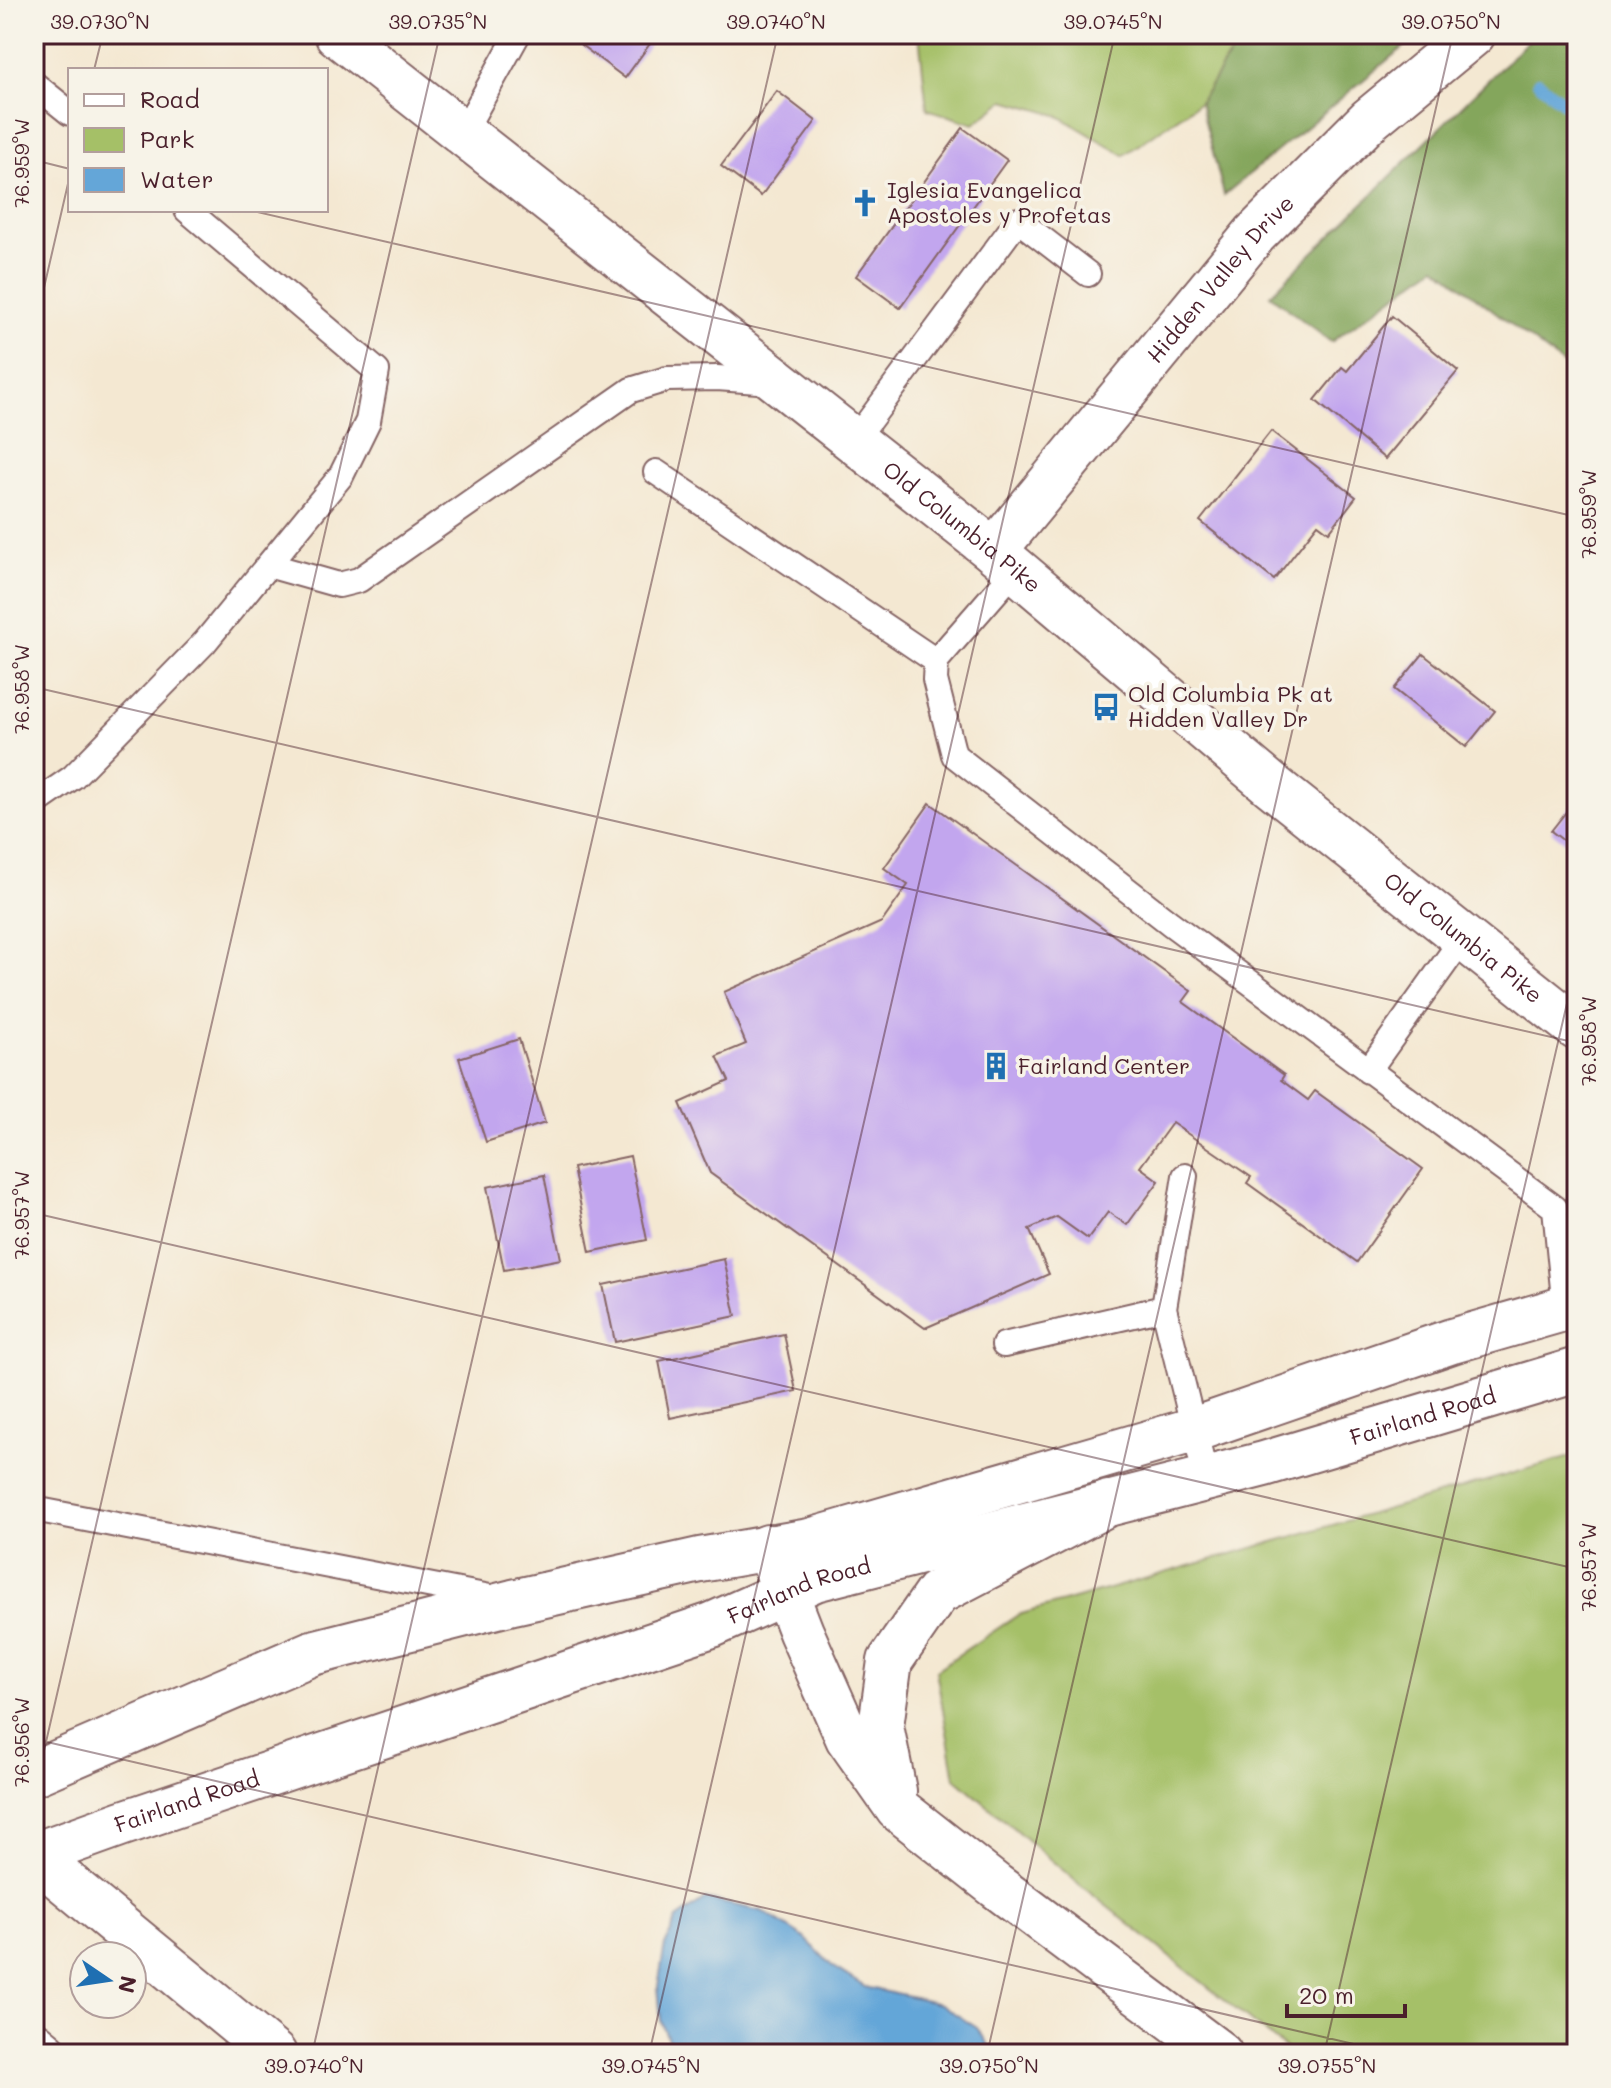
<svg xmlns="http://www.w3.org/2000/svg" width="1611" height="2088" viewBox="0 0 1611 2088" font-family="Mali,sans-serif">
	<style>
		.green { fill: #a5c067; stroke: #787049; stroke-width: 2 }
		.forest { fill: #84a65c; stroke: #676244; stroke-width: 2 }
		.water { fill: #64a6d8; stroke: #576282; stroke-width: 2 }
		.lines { fill: none; stroke-linecap: round; stroke-linejoin: round }
		.stream { stroke: #64a6d8; stroke-width: 12 }
		.building { fill: #c2a6ee }
		.lane-casing { stroke: #866565; stroke-width: 28 }
		.street-casing { stroke: #866565; stroke-width: 48 }
		.secondary-casing { stroke: #866565; stroke-width: 48 }
		.highway-casing { stroke: #866565; stroke-width: 48 }
		.lane { stroke: #fff; stroke-width: 24 }
		.street { stroke: #fff; stroke-width: 44 }
		.secondary { stroke: #fff; stroke-width: 44 }
		.highway { stroke: #fff; stroke-width: 44 }
		.ticks { fill: none; stroke: #4a1f2b; stroke-width: 2; stroke-opacity: 0.45 }
		.labels { text-anchor: middle; stroke-width: 7; stroke-linejoin: round; paint-order: stroke }
		.poi-label { font-size: 22px; fill: #4a1f2b; stroke: #f7f3e8; text-anchor: start }
		.street-label { font-size: 22px; fill: #4a1f2b; stroke: #f7f3e8 }
		.neatline { fill: none; stroke: #4a1f2b; stroke-width: 3 }
		.ticks-label { font-size: 20px; text-anchor: middle; fill: #4a1f2b }
	</style>
	<rect width="100%" height="100%" fill="#f7f3e8"/>
	<filter id="ink" filterUnits="userSpaceOnUse"><feTurbulence type="fractalNoise" baseFrequency=".0125" numOctaves="2"/><feDisplacementMap in="SourceGraphic" scale="16" xChannelSelector="R" yChannelSelector="G"/><feConvolveMatrix kernelMatrix="1 2 1 2 8 2 1 2 1" color-interpolation-filters="sRGB"/></filter>
	<filter id="wash" filterUnits="userSpaceOnUse"><feTurbulence type="fractalNoise" baseFrequency=".006" numOctaves="4" result="noise"/><feDisplacementMap in="SourceGraphic" scale="32" xChannelSelector="R" yChannelSelector="G"/><feGaussianBlur stdDeviation="1.8" result="paint"/><feColorMatrix in="noise" values="0 0 0 0 0 0 0 0 0 0 0 0 0 0 0 0 0 1.4 0 .05"/><feComposite in="paint" operator="in"/></filter>
	<g filter="url(#wash)">
		<rect width="100%" height="100%" fill="#f4e8d2"/>
		<path class="green" d="M919,34h324l-43,68 -76,53 -67,-40 -52,-15 -31,24 -47,-15z
			M1577,1455v599h-285l-213,-170 -124,-106 -19,-108 82,-55z"/>
		<path class="forest" d="M1243,34h176l-195,161 -24,-93z
			M1535,34h42v366l-3,-27 -138,-107 -105,76 -61,-47z"/>
		<path class="water" d="M705,1899l57,12 44,28 26,27 33,21 75,17 37,24 18,26h-321l-13,-33 -3,-35 7,-41 12,-26z"/>
		<g class="lines">
			<path class="stream" d="M1538,82l39,32"/>
		</g>
		<g id="blocks">
			<path class="building" d="M577,34h80l-32,44 -44,-33 4,-5z
				M777,91l39,30 -55,75 -40,-30z
				M963,128l44,32 -107,148 -44,-32z
				M1392,316l66,55 -73,88 -70,-59 27,-33 5,4z
				M1271,431l85,66 -27,35 -11,-8 -44,56 -74,-59z
				M1423,654l72,57 -29,36 -72,-58z
				M1577,798v53l-26,-20z
				M930,803l261,188 -8,11 101,73 -3,5 27,20 7,-9 108,78 -66,93 -110,-79 4,-6 -79,-54 -32,44 19,14 -32,44 -19,-13 -20,27 -31,-22 -28,12 20,45 -124,54 -215,-155 -30,-70 49,-22 -12,-25 29,-12 -22,-52 158,-70 26,-37 -24,-17z
				M519,1039l26,84 -59,19 -27,-84z
				M630,1156l17,84 -57,12 -17,-84z
				M544,1175l17,84 -57,11 -17,-83z
				M724,1259l12,57 -121,26 -12,-57z
				M784,1334l12,57 -126,27 -11,-57z"/>
		</g>
	</g>
	<g filter="url(#ink)">
		<use href="#blocks" fill-opacity="0" stroke="#866565" stroke-width="2"/>
		<g class="lines">
			<defs>
				<path id="lane" d="M34,84l36,29
					M463,133l55,-99
					M854,441l164,-221 70,54
					M656,472l280,189 80,-92
					M268,565l71,20 20,-5 272,-190 36,-11 50,-1 55,4
					M936,661l-1,19 19,75 216,168 385,285 10,101
					M34,804l39,-27 132,-135 136,-166 27,-55 9,-50 -190,-161
					M1368,1071l95,-133
					M1164,1308l42,170
					M1004,1345l160,-37 21,-132
					M34,1509l461,89"/>
				<g id="street">
					<path id="s1" d="M994,551l261,-317 114,-114 104,-86"/>
				</g>
				<g id="secondary">
					<path id="s2" d="M337,34l657,517 276,233 307,244"/>
					<path d="M34,1773l278,-120 201,-51 187,-42 110,-19 383,-111 259,-89 125,-36"/>
					<path id="s3" d="M34,1855l89,-32 589,-198 103,-46 449,-115 313,-94"/>
				</g>
				<path id="highway" d="M768,1547l33,85 47,106 50,71 98,77 224,168
					M894,1791l-13,-65 9,-65 47,-68 172,-90
					M34,1856l240,198
					M34,2044l12,10"/>
			</defs>
			<use href="#lane" class="lane-casing"/>
			<use href="#street" class="street-casing"/>
			<use href="#secondary" class="secondary-casing"/>
			<use href="#highway" class="highway-casing"/>
			<use href="#lane" class="lane"/>
			<use href="#street" class="street"/>
			<use href="#secondary" class="secondary"/>
			<use href="#highway" class="highway"/>
		</g>
	</g>
	<path class="ticks" d="M94,70l9,-36M34,160l36,9M249,210l1328,307M34,331l36,-156M34,687l1543,356M34,1213l1543,356M34,1739l1363,315M34,1794l406,-1760M312,2054l466,-2020M649,2054l466,-2020M987,2054l466,-2020M1324,2054l253,-1094"/>
	<defs>
		<symbol id="church-bare" viewBox="-9 -9 18 18"><path d="M-1.2-6h2.4v3.5h3.3v2.4h-3.3V6h-2.4V-.1h-3.3v-2.4h3.3Z" fill="#1f6fb2" stroke="#f7f3e8" stroke-width="2.5" paint-order="stroke"/></symbol>
		<symbol id="bus-bare" viewBox="-9 -9 18 18"><path d="M-5-6H5V4H4V6H2V4H-2V6H-4V4H-5ZM-3.5-4V0h7V-4ZM-3.5 1.2v1.5H-2V1.2ZM2 1.2v1.5H3.5V1.2Z" fill="#1f6fb2" stroke="#f7f3e8" stroke-width="2.5" paint-order="stroke"/></symbol>
		<symbol id="building-bare" viewBox="-9 -9 18 18"><path d="M-4-6H4V6H1V3H-1V6H-4ZM-2.5-4.3h1.7v1.8h-1.7ZM.8-4.3h1.7v1.8H.8ZM-2.5-1h1.7V.8h-1.7ZM.8-1h1.7V.8H.8Z" fill="#1f6fb2" stroke="#f7f3e8" stroke-width="2.5" paint-order="stroke"/></symbol>
	</defs>
	<g fill-rule="evenodd">
		<use href="#church-bare" x="845" y="183" width="40" height="40"/>
		<use href="#bus-bare" x="1086" y="687" width="40" height="40"/>
		<use href="#building-bare" x="976" y="1046" width="40" height="40"/>
	</g>
	<g class="labels">
		<g class="poi-label">
			<text x="887" y="198">Iglesia Evangelica<tspan x="887" dy="25">Apostoles y Profetas</tspan></text>
			<text x="1128" y="702">Old Columbia Pk at<tspan x="1128" dy="25">Hidden Valley Dr</tspan></text>
			<text x="1018" y="1074">Fairland Center</text>
		</g>
		<g class="street-label">
			<text dy="8" stroke="none"><textPath href="#s1" startOffset="354">Hidden Valley Drive</textPath></text>
			<text dy="8" stroke="none"><textPath href="#s2" startOffset="796">Old Columbia Pike</textPath></text>
			<text dy="8" stroke="none"><textPath href="#s2" startOffset="1444">Old Columbia Pike</textPath></text>
			<text dy="8" stroke="none"><textPath href="#s3" startOffset="1458">Fairland Road</textPath></text>
			<text dy="8" stroke="none"><textPath href="#s3" startOffset="810">Fairland Road</textPath></text>
			<text dy="8" stroke="none"><textPath href="#s3" startOffset="162">Fairland Road</textPath></text>
		</g>
	</g>
	<rect width="1611" height="2088" fill="none" stroke="#f7f3e8" stroke-width="88"/>
	<rect x="68" y="68" width="260" height="144" fill="#f7f3e8" stroke="#b29e9c" stroke-width="2"/>
	<rect x="84" y="94" width="40" height="12" fill="#ffffff" stroke="#b29e9c" stroke-width="2"/>
	<text x="140" y="108" font-size="24" fill="#4a1f2b">Road</text>
	<rect x="84" y="128" width="40" height="24" fill="#a5c067" stroke="#b29e9c" stroke-width="2"/>
	<text x="140" y="148" font-size="24" fill="#4a1f2b">Park</text>
	<rect x="84" y="168" width="40" height="24" fill="#64a6d8" stroke="#b29e9c" stroke-width="2"/>
	<text x="140" y="188" font-size="24" fill="#4a1f2b">Water</text>
	<g transform="translate(108 1980) rotate(103)"><circle r="38" fill="#f7f3e8" stroke="#b29e9c" stroke-width="2"/>
	<path d="M0-6L14 30L0 20L-14 30Z" fill="#1f6fb2"/>
	<text y="-12" font-size="22" font-weight="bold" text-anchor="middle" fill="#4a1f2b">N</text>
	</g>
	<path d="M1287 2004v12h118v-12" fill="none" stroke="#4a1f2b" stroke-width="4"/>
	<text x="1299" y="2004" font-size="24" fill="#4a1f2b" stroke="#f7f3e8" stroke-width="6" paint-order="stroke">20 m</text>
	<rect x="44" y="44" width="1523" height="2000" class="neatline"/>
	<g class="ticks-label">
		<text x="100" y="29">39.0730°N</text>
		<text x="438" y="29">39.0735°N</text>
		<text x="776" y="29">39.0740°N</text>
		<text x="1113" y="29">39.0745°N</text>
		<text x="1451" y="29">39.0750°N</text>
		<text transform="translate(22 163) rotate(-90)" y="7">76.959°W</text>
		<text transform="translate(1589 514) rotate(-90)" y="7">76.959°W</text>
		<text transform="translate(22 689) rotate(-90)" y="7">76.958°W</text>
		<text transform="translate(1589 1041) rotate(-90)" y="7">76.958°W</text>
		<text transform="translate(22 1215) rotate(-90)" y="7">76.957°W</text>
		<text transform="translate(1589 1567) rotate(-90)" y="7">76.957°W</text>
		<text transform="translate(22 1742) rotate(-90)" y="7">76.956°W</text>
		<text x="314" y="2073">39.0740°N</text>
		<text x="651" y="2073">39.0745°N</text>
		<text x="989" y="2073">39.0750°N</text>
		<text x="1327" y="2073">39.0755°N</text>
	</g>
</svg>
